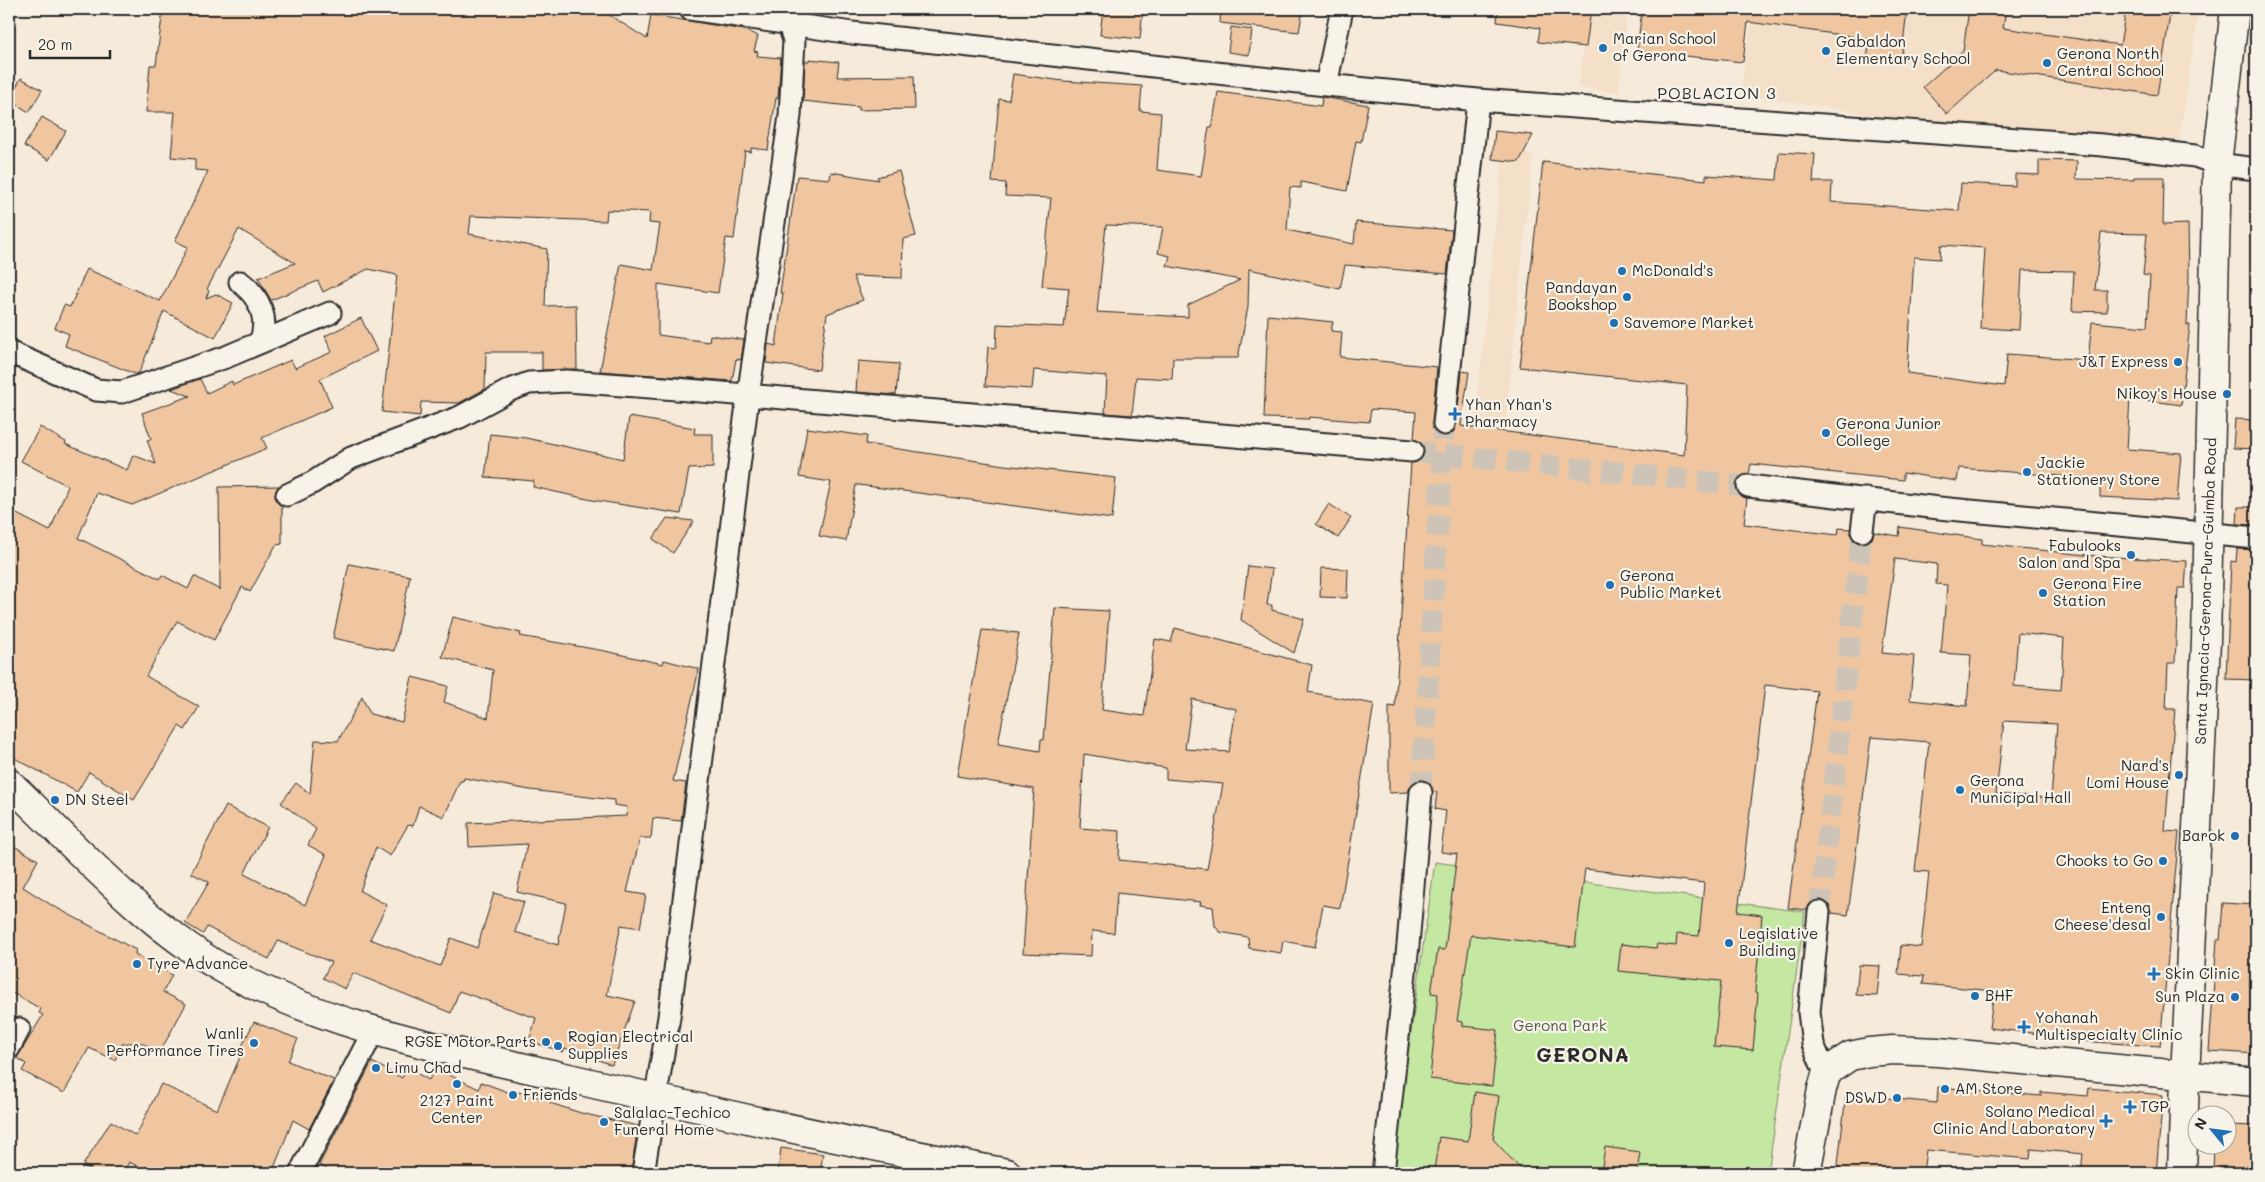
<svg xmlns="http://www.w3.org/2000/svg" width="2265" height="1182" viewBox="0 0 2265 1182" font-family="Mali,sans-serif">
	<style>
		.built { fill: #f4dfc9 }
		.green { fill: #c4e7a1; stroke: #788966 }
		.building { fill: #f0c6a0; stroke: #2b2b2b; fill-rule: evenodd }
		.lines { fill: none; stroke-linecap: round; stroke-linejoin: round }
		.minor-tunnel { stroke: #cdc4b7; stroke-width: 21; stroke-dasharray: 21 11; stroke-linecap: butt }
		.minor-casing { stroke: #2b2b2b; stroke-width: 25 }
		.secondary-casing { stroke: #2b2b2b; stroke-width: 31 }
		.minor { stroke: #f7f3e8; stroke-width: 21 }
		.secondary { stroke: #f7f3e8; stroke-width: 28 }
		.poi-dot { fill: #1f6fb2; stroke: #f7f3e8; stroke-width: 2 }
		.labels { text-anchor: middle; stroke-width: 4.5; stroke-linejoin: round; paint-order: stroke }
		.poi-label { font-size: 15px; fill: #2b2b2b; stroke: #f7f3e8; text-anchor: start }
		.street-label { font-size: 15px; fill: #2b2b2b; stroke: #f7f3e8 }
		.park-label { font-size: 15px; fill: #515a48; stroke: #f7f3e8 }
		.neighbourhood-label { font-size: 16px; letter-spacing: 1px; fill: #2b2b2b; stroke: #f7f3e8 }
		.district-label { font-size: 20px; font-weight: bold; letter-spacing: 1px; fill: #2b2b2b; stroke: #f7f3e8 }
	</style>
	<rect width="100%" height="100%" fill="#f6eada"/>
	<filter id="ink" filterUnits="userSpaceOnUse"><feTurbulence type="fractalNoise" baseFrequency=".02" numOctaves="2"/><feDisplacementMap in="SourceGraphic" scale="10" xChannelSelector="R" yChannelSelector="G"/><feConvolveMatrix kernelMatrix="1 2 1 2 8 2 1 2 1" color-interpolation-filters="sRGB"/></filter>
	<g filter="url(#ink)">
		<path class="built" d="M1588,9h39l-8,84 -41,-6z
			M1753,9h446l-20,133 -284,-24 -155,-24z
			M1503,151l30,3 -28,271 -30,-3z"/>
		<path class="green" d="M1435,862l370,50 -37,261h-377z"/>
		<path class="building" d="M163,9h246v5l56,-2v-3h135l47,30 4,-24 93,15 14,6 -4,15 4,1 -1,4 24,2 -3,40h-2l-8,52 -17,-2v4l-6,-1 -11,88 -8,-1 -8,55 -60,-9v51l51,7 1,-7 34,5 -3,20 -5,-1 -4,22 -132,-10 21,-107 32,6 7,-46 -11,-1 1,-11 -43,-2 -1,11 -135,-5 -2,18 78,15 -2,57 31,-1 1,64 -35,1v-18h-56l-1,37 -26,14 -38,-1 -1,14 -38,-4 15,-137 -29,-6 -45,23 -5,-11 -47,19 -13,-22 37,-15 -56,-34 -32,60 2,2 -3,7 10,-4 17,9 -18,35 -51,-27 -25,62 -4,1 -70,-28 4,-12 -14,-6 9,-23 6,2 17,-38 73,32 28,-54 -13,-6 33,-70 -13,-1v-11l-24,-2 4,-45h-29l4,-47h6z
			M1103,9h40l-3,30 -40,-4z
			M1221,9h82l-4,23 -79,-9z
			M1498,9h93l-5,38 -48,-5 2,-14 -43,-6z
			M1642,9h265l-6,54 -34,-4 3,-20 -122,-17 -5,40 -106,-11z
			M1969,9h37l-3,19 117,17 6,-36h45l-14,86 -161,-25 -49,44 -24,-27 40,-36z
			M1231,27l21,3 -3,25 -21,-3z
			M809,59l30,3 -2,15 77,-1 1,33 -56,1v-3l-56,-6 2,-40h4z
			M1013,74l50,7 79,5 -2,25 21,2 -4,57 44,6 8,-49h3l6,-35 103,14 1,-9 46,8 -7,37 -5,-1 -9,50 -46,-9v6l-11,-1 -3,43 67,14 2,-22 96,8 -5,44 -102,-9 -5,24 -91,-20 -1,38 -10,51h-65l-1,21 -36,-2 -4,38 -27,-2 2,-37 -73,-6 -2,19 -47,-3 3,-39 8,1 1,-24 67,3 5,-39 -27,-2 9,-88 -46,-2 1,-13 -14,-1 7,-83 10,1zM1106,225l57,2 -5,26 12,3 -3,10 73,14 -52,25v12l-91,-5z
			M21,78l21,12 -13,22 -20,-12z
			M42,117l24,14 -17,29 -25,-14z
			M1495,131l38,4 -14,27 -27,-3z
			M1779,152l36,2 -2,28h19l-1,20 128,9 2,-28 54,3v-12l24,1v-15l38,1 -1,18 58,1v-3h30l-1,48 25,-1 1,51 -2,50h3l-9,80 -51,-7 -3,51 54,4 -4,48 -77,-4v-18l-141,-11 -2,13 -54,-8v7l-152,-16 -2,10 -11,4 -2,7 4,11 7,2 -3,26 94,11 1,-7 11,1 4,12 7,2 11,-4 2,-7 25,4 1,-9 82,12v5l114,12 91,5 -2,27h-7l-3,75h-7l-2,46h9l-10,122 14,1 -19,214 -83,-5 -29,-6 -59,-7 5,-37 -71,-7 1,-8 -26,-2 3,-29 20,2 8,-75 -14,-1 14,-129 -58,-5 -23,178 -17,-2 -1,-7 -9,-6 -8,1 -6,9 -19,-2 29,-217 -52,-6 -27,227 24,3 -7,77 3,1 -5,57 -39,-3 7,-66 -103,-10 3,-27 35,4 1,-4 19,2 1,-12 22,2 5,-53 -119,-14 -10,78 -104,-12 -14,86 6,1v4l35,4 -6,56 -62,-7 8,-85 -7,-1 7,-44 7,1 12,-96 -16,-2 5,-41 -11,-2 2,-17h-4l-5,-10 -12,-1 -5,4 -3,7 -19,1v-87l6,1 16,-244 11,-5 1,-12 -9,-7 2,-27 -45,-3 -2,13 -60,-5v2l-45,-1 4,-103 65,7 -2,9 11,1 -2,25 97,10 -5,56 4,11 6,2 8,-1 6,-9 6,-55 7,1 -8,54 223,29 3,-70 -167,-18 23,-205 163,18v-5l71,5zM2101,233l46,1 -4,41 7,1 -3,51 -55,-5 -4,38 -81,-6 -3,32 -97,-13 7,-116 26,2 1,-14 44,3 -5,80 39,2 3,-60 52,1 -2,40 35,1v-22h-12zM1895,559l42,5 -1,20 11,1 -6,68 30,2 -4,51 -57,-6 4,-44 -32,-3zM2018,633l46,5 -3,52 -47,-4zM2004,721l53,3 -6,74 -55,-4z
			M899,171l17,65 -13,3 -1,39 -49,-2 10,24 -36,14 -8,56 -53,-7 2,-19 8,2 7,-53h-3l17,-117 33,3 1,-7 48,8 -2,-3z
			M361,318l16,33 -57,28 12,28 -70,31 5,10 -135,57 -35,-12 -19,45 82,41 2,-4 26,14 6,-13 26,14 -1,-103 60,-1 -4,9 1,6 6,5v38l-6,1 -26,47 -8,-5 -28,53 -37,-19 -31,55 53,31 -14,23 -6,-4 -45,74 -45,-28 -12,20 -68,-37v-245l41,21 18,-45 -47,-25 19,-34 26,15 -1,2 62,26 6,-15 23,9 -9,-24 4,-1 -9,-26 48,-17 -19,-7 29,-10 7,14 25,-12 1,4 58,-25 4,8 37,-16 -7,-16z
			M858,361l41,3 -3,31 -40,-3z
			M629,417l66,11 -1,6h19v34l-24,1 -8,45 -89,-14 -59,-13 1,-6 -49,-4 5,-43 36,4 97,21z
			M2235,419l21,1v29l-23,-1z
			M807,428l60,8 -1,8 138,21 112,13 -4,41 -253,-34h-3l-10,56 -27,-5 12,-54 -32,-5z
			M1329,504l22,14 -13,20 -22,-14z
			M2238,507h18v18l-19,-1z
			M667,518l27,3 -21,32 -20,-14z
			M2237,549l19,1v130l-30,-1 5,-118 5,1z
			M349,564l61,12 -16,75 -61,-13z
			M1248,566l24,3 -5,36h5v5l32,9 -10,34 -53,-33z
			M1321,568l27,1 -1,29 -27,-1z
			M1055,608l54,3 -7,99 42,6 11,-77 16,3 4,-14 137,37 -4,27 66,12 -34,204 -17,-3 -8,42 -32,-6 -2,12 -32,-5 -1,-11 -28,-5 -5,-6 -2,-19 -13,-2 1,-3 -84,-9 -3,40 -22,-2 -1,25 -68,-3 11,-164 -77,-13 25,-146 37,3 -21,111 42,7 1,-12 3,1zM1192,699l44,10 -7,43 -44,-3zM1084,754l82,14v11l57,5 -16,85 -88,-9 1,-29 -40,-3z
			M453,617l68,16 -1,3 85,15 58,13 1,-4 35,9 -26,112 13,2 -5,38 -28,-3 -2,20h-11l-13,54 19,3 -6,33 -19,-3 -14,70 28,6 -23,64 -47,-17 -2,4 -34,-11 7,-23 -77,-27 -8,22 -98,-40 -8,16 -22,-11 8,-16 -53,-21 -9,18 -62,-32 -4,7 -18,-11 24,-41 -18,-9 35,-67 42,21 -24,47 61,31 21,-50 -18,-10 8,-16 -35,-26 15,-20 14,11 5,-54 23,1 24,-44 8,17 32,8 10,-45 36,9 -4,16 44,16 5,-48 -51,-13zM464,778l66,12 84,10v5l13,2 -1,9 -158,7 1,24 58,-3 -10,48 49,11 -8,42 -43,-13 9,-30 -30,-9 -17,55 -26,-10 -11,28 -70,-27 17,-34 -27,-14 16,-44 14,9 18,-31 5,1 6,-20 25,11 16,-36h3z
			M9,843l29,17 -15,27 30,19 83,44 -1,4 37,21 -9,17 23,12 -26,48 -21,-10 -17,2 -7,16 -26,-12 -25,45 -42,-22 4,-7 -9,-6 26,-43 -4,-2 2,-4 -32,-18z
			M2223,903l33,2v149l-47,-3 8,-111h3z
			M1859,965l21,1 -3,30 -21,-1z
			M254,1022l44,17 -10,22 46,19 -25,49 -16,-9 -21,53h-120l-23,-11 -6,11h-27l-13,-8 28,-44 25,15 25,-52 56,26 23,-53 -3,-1z
			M372,1062l30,16 5,-10 22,12 6,-12 44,21 2,-7 32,12 1,-3 37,9 -1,3 31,10 57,13 -7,47h-297l-15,-8z
			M1938,1087l103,9v-4l47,4 1,-8 74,7 -7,78h-75l2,-19 -52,-5 -1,10 -104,-9 -3,23h-86l9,-79 91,9z
			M1475,1092l24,4 -6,43 31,34h-65l-25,-3 5,-33 29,4z
			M2228,1125l28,1v47h-43l1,-29h14z
			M1605,1147l35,5 -3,21h-36z
			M781,1148l42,6 -3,19h-42z"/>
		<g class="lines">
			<path class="minor-tunnel" d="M1412,451l336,35
				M1421,792l23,-368
				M1819,912l43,-381"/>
			<defs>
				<path id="minor" d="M690,9l162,24 474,52 152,15 625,45 92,11 22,8 39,5
					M1326,85l16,-76
					M240,282c19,14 30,37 20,60
					M9,352l87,38 26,2 104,-35 104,-44
					M1444,424l34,-324
					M1748,486l191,22 317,30
					M287,495l25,-12 39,-25 109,-41 50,-27 19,-7 38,-2 97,7 748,63
					M1862,531l4,-32
					M1819,912l-10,100 4,32 13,31
					M9,1048l10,-19
					M300,1173l74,-143
					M643,1173l26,-156 79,-621 42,-280 4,-76 -5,-15
					M1383,1173l25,-228 13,-153"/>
				<path id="secondary" d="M9,783c65,62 133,139 211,184 104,60 225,82 340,109 149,35 297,68 447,97
					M1806,1173l16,-84 4,-14 5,-6 19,-13 19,-4 24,-2 45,2 318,30
					M2182,1173l3,-96 21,-436 11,-477 18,-155"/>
			</defs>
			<use href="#minor" class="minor-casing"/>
			<use href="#secondary" class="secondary-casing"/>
			<use href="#minor" class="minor"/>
			<use href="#secondary" class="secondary"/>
		</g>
	</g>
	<g class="poi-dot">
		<circle cx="1603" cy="48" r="5"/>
		<circle cx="1826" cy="51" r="5"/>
		<circle cx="2047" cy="63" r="5"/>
		<circle cx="1622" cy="271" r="5"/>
		<circle cx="1627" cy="297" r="5"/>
		<circle cx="1614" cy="323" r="5"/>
		<circle cx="2178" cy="362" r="5"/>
		<circle cx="2227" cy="394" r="5"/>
		<path d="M1452.5 406.5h5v5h5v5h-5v5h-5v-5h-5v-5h5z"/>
		<circle cx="1826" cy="433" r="5"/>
		<circle cx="2027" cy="472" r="5"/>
		<circle cx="2131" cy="555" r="5"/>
		<circle cx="1610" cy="585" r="5"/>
		<circle cx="2043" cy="593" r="5"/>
		<circle cx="2179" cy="775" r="5"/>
		<circle cx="1960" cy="790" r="5"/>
		<circle cx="55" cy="800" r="5"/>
		<circle cx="2235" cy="836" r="5"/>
		<circle cx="2163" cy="861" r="5"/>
		<circle cx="2161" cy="917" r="5"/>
		<circle cx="1729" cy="943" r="5"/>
		<circle cx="137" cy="964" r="5"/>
		<path d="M2151.5 966.5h5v5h5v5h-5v5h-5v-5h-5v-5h5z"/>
		<circle cx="1975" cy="996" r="5"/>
		<circle cx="2235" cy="997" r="5"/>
		<path d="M2021.5 1019.5h5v5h5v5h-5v5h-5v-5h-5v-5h5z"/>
		<circle cx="546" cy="1042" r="5"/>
		<circle cx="254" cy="1043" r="5"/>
		<circle cx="558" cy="1046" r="5"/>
		<circle cx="376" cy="1068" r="5"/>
		<circle cx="457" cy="1084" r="5"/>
		<circle cx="1945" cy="1089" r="5"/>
		<circle cx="513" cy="1095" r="5"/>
		<circle cx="1897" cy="1098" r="5"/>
		<path d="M2127.5 1099.5h5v5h5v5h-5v5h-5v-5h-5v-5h5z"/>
		<path d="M2103.5 1113.5h5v5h5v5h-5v5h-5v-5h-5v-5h5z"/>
		<circle cx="604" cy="1122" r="5"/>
	</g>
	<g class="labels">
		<g class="poi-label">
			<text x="1613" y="44">Marian School<tspan x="1613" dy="17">of Gerona</tspan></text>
			<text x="1836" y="47">Gabaldon<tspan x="1836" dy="17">Elementary School</tspan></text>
			<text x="2057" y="59">Gerona North<tspan x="2057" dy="17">Central School</tspan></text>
			<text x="1632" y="276">McDonald's</text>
			<text x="1617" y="293" text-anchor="end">Pandayan<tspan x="1617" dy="17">Bookshop</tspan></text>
			<text x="1624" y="328">Savemore Market</text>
			<text x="2168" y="367" text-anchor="end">J&amp;T Express</text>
			<text x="2217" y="399" text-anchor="end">Nikoy's House</text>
			<text x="1465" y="410">Yhan Yhan's<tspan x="1465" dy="17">Pharmacy</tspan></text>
			<text x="1836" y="429">Gerona Junior<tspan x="1836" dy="17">College</tspan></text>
			<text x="2037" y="468">Jackie<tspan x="2037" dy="17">Stationery Store</tspan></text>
			<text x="2121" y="551" text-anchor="end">Fabulooks<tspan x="2121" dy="17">Salon and Spa</tspan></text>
			<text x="1620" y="581">Gerona<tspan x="1620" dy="17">Public Market</tspan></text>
			<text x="2053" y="589">Gerona Fire<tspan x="2053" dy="17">Station</tspan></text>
			<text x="2169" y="771" text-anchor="end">Nard's<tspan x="2169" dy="17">Lomi House</tspan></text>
			<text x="1970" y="786">Gerona<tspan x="1970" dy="17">Municipal Hall</tspan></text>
			<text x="65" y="805">DN Steel</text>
			<text x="2225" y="841" text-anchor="end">Barok</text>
			<text x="2153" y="866" text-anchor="end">Chooks to Go</text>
			<text x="2151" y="913" text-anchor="end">Enteng<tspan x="2151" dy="17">Cheese'desal</tspan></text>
			<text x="1739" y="939">Legislative<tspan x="1739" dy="17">Building</tspan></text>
			<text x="147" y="969">Tyre Advance</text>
			<text x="2165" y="979">Skin Clinic</text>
			<text x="1985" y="1001">BHF</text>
			<text x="2225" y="1002" text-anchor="end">Sun Plaza</text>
			<text x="2035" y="1023">Yohanah<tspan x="2035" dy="17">Multispecialty Clinic</tspan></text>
			<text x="244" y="1039" text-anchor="end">Wanli<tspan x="244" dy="17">Performance Tires</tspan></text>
			<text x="568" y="1042">Rogian Electrical<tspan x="568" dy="17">Supplies</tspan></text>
			<text x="536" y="1047" text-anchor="end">RGSE Motor Parts</text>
			<text x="386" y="1073">Limu Chad</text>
			<text x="1955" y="1094">AM Store</text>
			<text x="523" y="1100">Friends</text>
			<text x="1887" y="1103" text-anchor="end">DSWD</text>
			<text x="457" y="1106" text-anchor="middle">2127 Paint<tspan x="457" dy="17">Center</tspan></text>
			<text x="2140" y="1112">TGP</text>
			<text x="2095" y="1117" text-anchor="end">Solano Medical<tspan x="2095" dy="17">Clinic And Laboratory</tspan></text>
			<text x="614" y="1118">Salalac-Techico<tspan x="614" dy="17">Funeral Home</tspan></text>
		</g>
		<g class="street-label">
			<text transform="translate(2206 591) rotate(-88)" y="5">Santa Ignacia-Gerona-Pura-Guimba Road</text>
		</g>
		<g class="park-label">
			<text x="1560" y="1031">Gerona Park</text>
		</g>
		<g class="neighbourhood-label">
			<text x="1717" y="99">POBLACION 3</text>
		</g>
		<g class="district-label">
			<text x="1583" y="1062">GERONA</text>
		</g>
	</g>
	<rect width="2265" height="1182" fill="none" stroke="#f7f3e8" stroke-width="30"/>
	<rect x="15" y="15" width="2235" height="1152" fill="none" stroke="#2b2b2b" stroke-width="2" filter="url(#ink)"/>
	<g transform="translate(2212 1130) rotate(299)"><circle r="24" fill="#f7f3e8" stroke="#a5a39c"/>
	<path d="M0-4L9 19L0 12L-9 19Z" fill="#1f6fb2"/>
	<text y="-8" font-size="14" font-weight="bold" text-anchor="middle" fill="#2b2b2b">N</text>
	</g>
	<path d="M30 50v8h80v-8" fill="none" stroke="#2b2b2b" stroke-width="2.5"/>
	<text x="38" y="50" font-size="15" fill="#2b2b2b" stroke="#f7f3e8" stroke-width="4" paint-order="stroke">20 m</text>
</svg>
